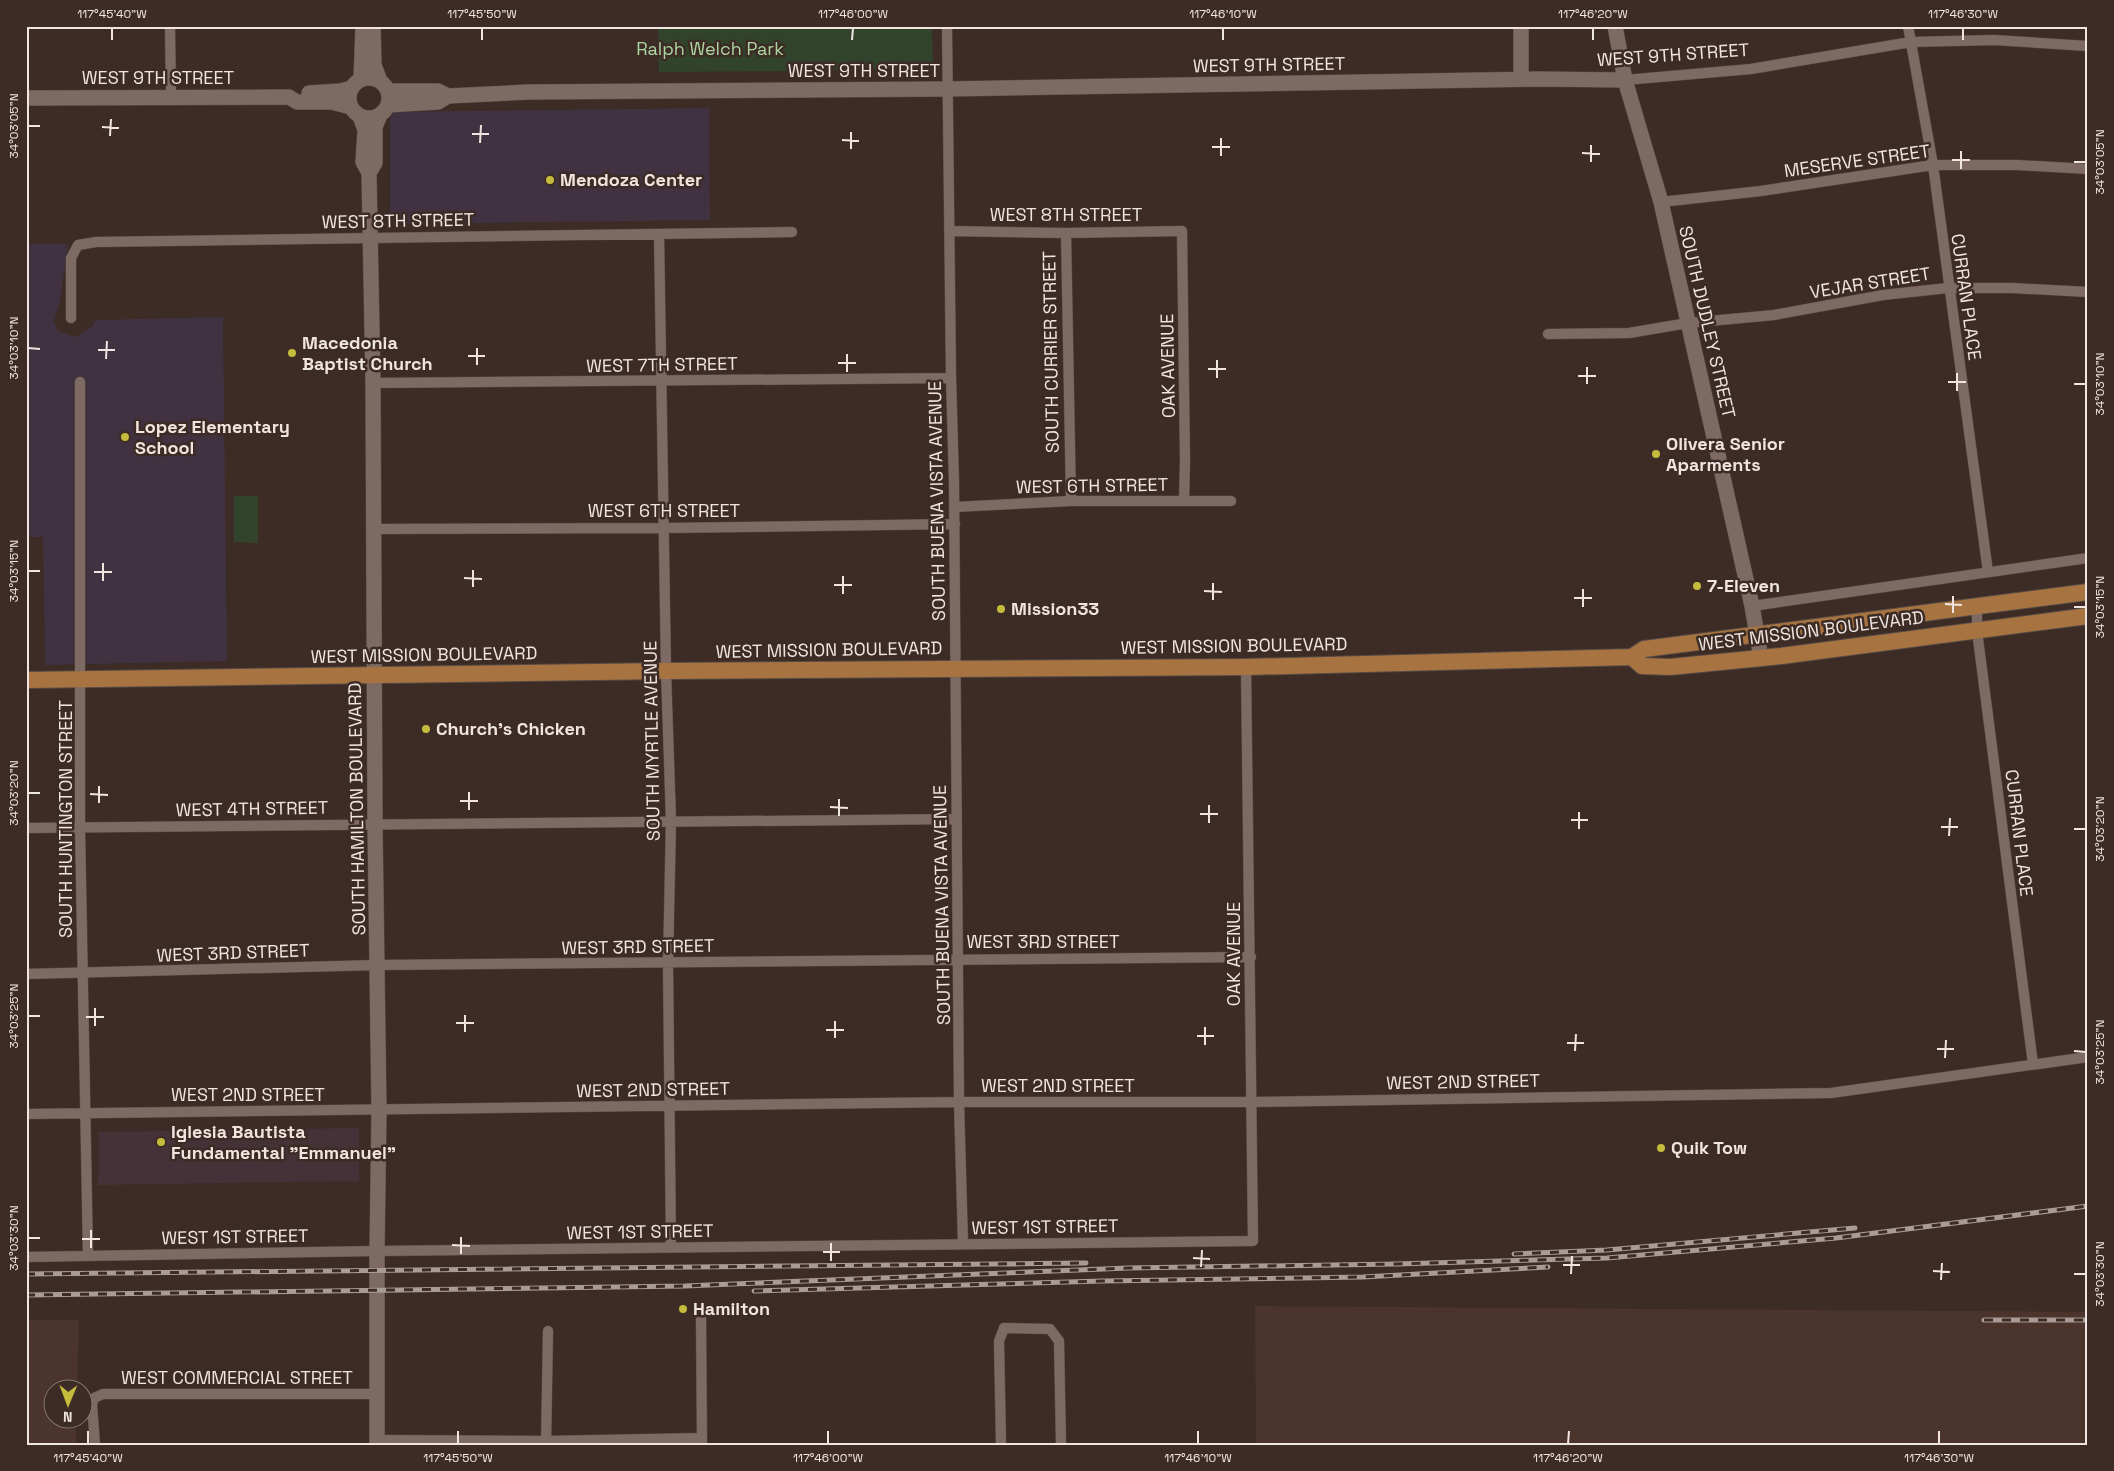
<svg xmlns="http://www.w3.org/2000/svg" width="2114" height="1471" viewBox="0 0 2114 1471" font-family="'Space Grotesk',sans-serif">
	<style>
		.commercial { fill: #453138 }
		.built { fill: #4a342b }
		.education { fill: #403240 }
		.green { fill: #31432b }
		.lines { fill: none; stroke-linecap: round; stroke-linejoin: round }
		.street-casing { stroke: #584a45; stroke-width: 11 }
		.secondary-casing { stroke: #584a45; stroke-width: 16 }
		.primary-casing { stroke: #584a45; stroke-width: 18 }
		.street { stroke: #7d6a62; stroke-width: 10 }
		.secondary { stroke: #7d6a62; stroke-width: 15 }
		.primary { stroke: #a77441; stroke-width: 16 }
		.rail-casing { stroke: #a99c96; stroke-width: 5 }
		.rail { stroke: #3c2c25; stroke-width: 3; stroke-dasharray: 9; stroke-linecap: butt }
		.ticks { fill: none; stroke: #f0e5e0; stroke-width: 2 }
		.poi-dot { fill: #c5bc3d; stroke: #3c2c25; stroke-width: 2 }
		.labels { text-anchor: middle; stroke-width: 5; stroke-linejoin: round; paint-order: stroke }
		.park-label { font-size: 18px; fill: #add5a1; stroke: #3c2c25 }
		.street-label { font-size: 18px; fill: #f0e5e0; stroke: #3c2c25 }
		.poi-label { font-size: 18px; font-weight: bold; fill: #f0e5e0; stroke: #3c2c25; text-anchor: start }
		.neatline { fill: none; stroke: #f0e5e0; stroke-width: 2 }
		.ticks-label { font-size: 12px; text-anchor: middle; fill: #f0e5e0 }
	</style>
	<rect width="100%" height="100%" fill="#3c2c25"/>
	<path class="commercial" d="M359,1128v53l-261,4 1,-53z"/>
	<path class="built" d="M1255,1306l833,6v133h-832z
		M26,1320h53l-2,68h-25v30l24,1v26h-50z"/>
	<path class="education" d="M709,108l1,112 -320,4v-109l2,-3z
		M26,244h42l-8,56 -6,21 4,10 18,6 16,-11 4,-6 127,-3 4,344 -182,4 -2,-128h-17z"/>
	<path class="green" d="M658,26h274l1,43 -129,1v2l-19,-1 -126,1z
		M234,496h24v47l-24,-1z"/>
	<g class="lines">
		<defs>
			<path id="street" d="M170,26l1,71
				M947,26l4,352 3,104 5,620 4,142
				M1908,26l25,139 55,407
				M1625,80l126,-11 160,-27 83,-2 94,6
				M1661,202l100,-11 172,-26h84l71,4
				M949,231l117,2 116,-2 3,230 -1,39
				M1066,233l5,268
				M659,234l7,437 5,150 -3,142 3,285
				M71,318v-60l7,-13 18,-3 696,-10
				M1548,334l81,-1 59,-10 86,-8 109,-20 65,-7h64l76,4
				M80,382v445l8,429
				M373,383l578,-5
				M955,507l116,-6h160
				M375,529l289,-1 291,-4
				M1752,606l336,-48
				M1977,606v25l56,433
				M26,828l931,-9
				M26,974l351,-9 874,-8
				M26,1114l933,-12h292l580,-9 257,-36
				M26,1257l351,-6 876,-10 -7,-574
				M701,1315l1,129
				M377,1440l169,1 155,-3
				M95,1445l-3,-41 2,-6 9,-4h274
				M546,1445l2,-114
				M1001,1445l-2,-104 5,-13 46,1 9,12 2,104"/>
			<path id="secondary" d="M373,26l1,39 6,16
				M1521,26v53
				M1615,26l10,54 36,122 91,404 9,52
				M349 98a20 20 0 1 1 40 0a20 20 0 1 1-40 0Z
				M361,79l2,-53
				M388,91h50l10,5
				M309,93l31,-2 12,-3
				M26,98l263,-1 8,5h34l20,5
				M388,105l50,-3 10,-6 80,-4 419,-3 589,-10 89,1
				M360,116l5,14 -2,32 6,11 4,210 2,441 4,287 -2,140v194
				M369,173l6,-10v-36l5,-12"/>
			<path id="primary" d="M1632,657l10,9 28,1 111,-11 307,-40
				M26,680l640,-9 580,-4 386,-10 12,-8 444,-57"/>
		</defs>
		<use href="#street" class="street-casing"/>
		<use href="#secondary" class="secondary-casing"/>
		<use href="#primary" class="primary-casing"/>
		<use href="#street" class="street"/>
		<use href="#secondary" class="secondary"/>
		<use href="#primary" class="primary"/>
		<defs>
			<path id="rail" d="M1514,1254l93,-4 248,-22
				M26,1274l1060,-11
				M754,1291l348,-10 261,-4 185,-10
				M26,1295l659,-9 443,-18 268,-4 211,-6 229,-20 252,-32
				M1984,1320h104"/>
		</defs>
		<use href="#rail" class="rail-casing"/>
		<use href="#rail" class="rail"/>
	</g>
	<path class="ticks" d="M112,40v-12M482,40v-12M852,40l1,-12M1223,40v-12M1593,40v-12M1963,40v-12M28,126h12M102,127l17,1M472,134h17M110,136l1,-17M842,140l17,1M480,143l1,-18M1212,147h18M851,149v-17M1582,153l18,1M1221,156v-18M1952,160h18M1591,162v-17M2074,162h12M1961,169v-18M28,348l12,1M98,350h17M468,356h17M106,359l1,-18M838,363h18M477,365v-17M1208,369h18M847,372v-18M1578,376h18M1217,378v-18M1948,382h18M1587,384v-17M2074,384h12M1957,391v-18M28,571h12M94,572h18M464,578l18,1M103,581v-18M834,585h18M473,587v-17M1204,591l18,1M843,594v-18M1574,598h18M1213,600v-17M1945,604l17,1M1583,607v-18M2074,607h12M1953,613v-17M28,793h12M90,794l18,1M460,801h18M99,803v-17M830,807l18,1M469,810v-18M1200,814h18M839,816v-17M1571,820h17M1209,823v-18M1941,827h17M1579,829v-17M2074,829h12M1949,836l1,-18M28,1016h12M86,1017h18M456,1023h18M95,1026v-18M826,1030h18M465,1032v-17M1197,1036h17M835,1038v-17M1567,1043h17M1205,1045v-18M1937,1049h17M1575,1051l1,-17M2074,1051l12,1M1945,1058l1,-18M28,1238h12M82,1239h18M452,1245l18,1M91,1248v-18M823,1252h17M461,1254v-17M1193,1258l17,1M831,1261v-18M1563,1265h17M1201,1267l1,-17M1933,1271l17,1M1571,1274l1,-18M2074,1274h12M1941,1280l1,-17M88,1444v-13M458,1444v-13M828,1444v-13M1198,1444v-13M1568,1444l1,-13M1939,1444v-13"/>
	<g class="poi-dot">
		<circle cx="550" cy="180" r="5"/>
		<circle cx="292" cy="353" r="5"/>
		<circle cx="125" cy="437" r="5"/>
		<circle cx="1656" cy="454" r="5"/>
		<circle cx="1697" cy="586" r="5"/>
		<circle cx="1001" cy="609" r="5"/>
		<circle cx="426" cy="729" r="5"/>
		<circle cx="161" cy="1142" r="5"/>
		<circle cx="1661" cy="1148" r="5"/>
		<circle cx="683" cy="1309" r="5"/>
	</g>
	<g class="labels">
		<g class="park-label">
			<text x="710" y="55">Ralph Welch Park</text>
		</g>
		<g class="street-label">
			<text transform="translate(1673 55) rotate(-4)" y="6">WEST 9TH STREET</text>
			<text transform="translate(1269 65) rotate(-1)" y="6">WEST 9TH STREET</text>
			<text x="864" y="77">WEST 9TH STREET</text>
			<text x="158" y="84">WEST 9TH STREET</text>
			<text transform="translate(1857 161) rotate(-8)" y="6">MESERVE STREET</text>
			<text x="1066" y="221">WEST 8TH STREET</text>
			<text transform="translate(398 221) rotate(-1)" y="6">WEST 8TH STREET</text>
			<text transform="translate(1870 283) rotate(-9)" y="6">VEJAR STREET</text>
			<text transform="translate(1966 297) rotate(82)" y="6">CURRAN PLACE</text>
			<text transform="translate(1707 322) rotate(77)" y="6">SOUTH DUDLEY STREET</text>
			<text transform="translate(1051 352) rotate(-91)" y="6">SOUTH CURRIER STREET</text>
			<text transform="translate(662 365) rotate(-1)" y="6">WEST 7TH STREET</text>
			<text transform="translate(1168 366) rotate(-91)" y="6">OAK AVENUE</text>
			<text transform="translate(1092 486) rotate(-1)" y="6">WEST 6TH STREET</text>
			<text transform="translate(937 501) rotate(-91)" y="6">SOUTH BUENA VISTA AVENUE</text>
			<text x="664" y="517">WEST 6TH STREET</text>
			<text transform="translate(1811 631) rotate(-7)" y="6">WEST MISSION BOULEVARD</text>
			<text transform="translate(1234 646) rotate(-1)" y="6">WEST MISSION BOULEVARD</text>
			<text transform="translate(829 650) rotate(-1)" y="6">WEST MISSION BOULEVARD</text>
			<text transform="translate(424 655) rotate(-1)" y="6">WEST MISSION BOULEVARD</text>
			<text transform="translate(652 741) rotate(-91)" y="6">SOUTH MYRTLE AVENUE</text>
			<text transform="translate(252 809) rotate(-1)" y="6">WEST 4TH STREET</text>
			<text transform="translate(357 809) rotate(-91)" y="6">SOUTH HAMILTON BOULEVARD</text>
			<text transform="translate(66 819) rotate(-90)" y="6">SOUTH HUNTINGTON STREET</text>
			<text transform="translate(2019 833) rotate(83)" y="6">CURRAN PLACE</text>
			<text transform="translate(942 905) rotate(-91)" y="6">SOUTH BUENA VISTA AVENUE</text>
			<text x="1043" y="948">WEST 3RD STREET</text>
			<text transform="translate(638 947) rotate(-1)" y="6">WEST 3RD STREET</text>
			<text transform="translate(233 953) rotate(-2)" y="6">WEST 3RD STREET</text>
			<text transform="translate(1234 954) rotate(-90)" y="6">OAK AVENUE</text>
			<text transform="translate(1463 1082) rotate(-1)" y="6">WEST 2ND STREET</text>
			<text x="1058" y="1092">WEST 2ND STREET</text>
			<text transform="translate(653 1090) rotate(-1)" y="6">WEST 2ND STREET</text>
			<text x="248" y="1101">WEST 2ND STREET</text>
			<text transform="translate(1045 1227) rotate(-1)" y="6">WEST 1ST STREET</text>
			<text transform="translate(640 1232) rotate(-1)" y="6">WEST 1ST STREET</text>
			<text transform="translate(235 1237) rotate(-1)" y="6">WEST 1ST STREET</text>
			<text x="237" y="1384">WEST COMMERCIAL STREET</text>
		</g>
		<g class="poi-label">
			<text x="560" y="186">Mendoza Center</text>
			<text x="302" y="349">Macedonia<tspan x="302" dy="21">Baptist Church</tspan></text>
			<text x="135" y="433">Lopez Elementary<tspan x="135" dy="21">School</tspan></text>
			<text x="1666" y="450">Olivera Senior<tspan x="1666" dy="21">Aparments</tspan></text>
			<text x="1707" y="592">7-Eleven</text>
			<text x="1011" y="615">Mission33</text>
			<text x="436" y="735">Church's Chicken</text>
			<text x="171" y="1138">Iglesia Bautista<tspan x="171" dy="21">Fundamental "Emmanuel"</tspan></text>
			<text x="1671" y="1154">Quik Tow</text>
			<text x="693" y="1315">Hamilton</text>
		</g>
	</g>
	<rect width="2114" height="1471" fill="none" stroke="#3c2c25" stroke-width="55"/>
	<g transform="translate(68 1404) rotate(181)"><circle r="24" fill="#3c2c25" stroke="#847670"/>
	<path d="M0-4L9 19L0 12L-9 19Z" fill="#c5bc3d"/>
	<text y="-8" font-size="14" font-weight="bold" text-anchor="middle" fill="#f0e5e0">N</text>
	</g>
	<rect x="28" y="28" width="2058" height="1416" class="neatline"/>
	<g class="ticks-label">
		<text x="112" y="18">117°45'40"W</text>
		<text x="482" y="18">117°45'50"W</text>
		<text x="853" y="18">117°46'00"W</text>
		<text x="1223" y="18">117°46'10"W</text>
		<text x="1593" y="18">117°46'20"W</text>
		<text x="1963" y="18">117°46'30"W</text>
		<text transform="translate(14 126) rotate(-90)" y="4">34°03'05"N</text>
		<text transform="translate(2100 162) rotate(-90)" y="4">34°03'05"N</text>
		<text transform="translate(14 348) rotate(-90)" y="4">34°03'10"N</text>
		<text transform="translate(2100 384) rotate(-90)" y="4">34°03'10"N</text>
		<text transform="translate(14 571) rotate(-90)" y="4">34°03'15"N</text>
		<text transform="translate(2100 607) rotate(-90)" y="4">34°03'15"N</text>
		<text transform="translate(14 793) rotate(-90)" y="4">34°03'20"N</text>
		<text transform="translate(2100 829) rotate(-90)" y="4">34°03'20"N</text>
		<text transform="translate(14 1016) rotate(-90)" y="4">34°03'25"N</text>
		<text transform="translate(2100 1052) rotate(-90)" y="4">34°03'25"N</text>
		<text transform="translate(14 1238) rotate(-90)" y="4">34°03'30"N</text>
		<text transform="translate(2100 1274) rotate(-90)" y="4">34°03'30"N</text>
		<text x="88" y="1462">117°45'40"W</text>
		<text x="458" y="1462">117°45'50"W</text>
		<text x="828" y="1462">117°46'00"W</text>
		<text x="1198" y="1462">117°46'10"W</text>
		<text x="1568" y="1462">117°46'20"W</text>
		<text x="1939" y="1462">117°46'30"W</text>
	</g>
</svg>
